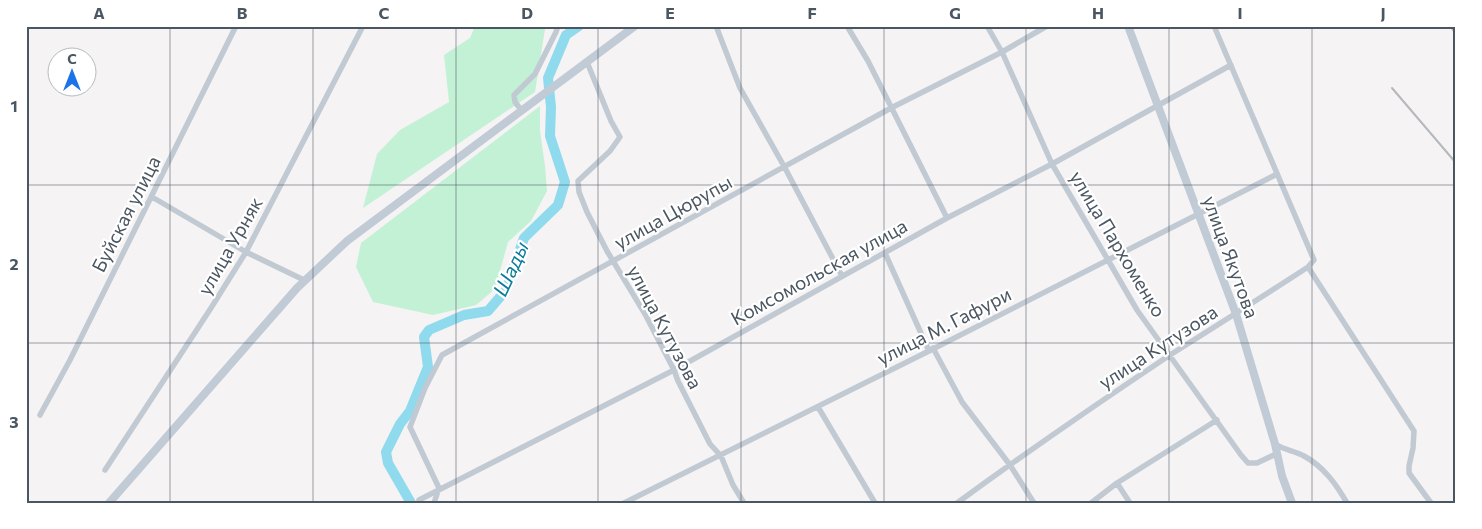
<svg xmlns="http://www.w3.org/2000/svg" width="1482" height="529" viewBox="0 0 1482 529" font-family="Commissioner,sans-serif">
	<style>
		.green { fill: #c3f1d5 }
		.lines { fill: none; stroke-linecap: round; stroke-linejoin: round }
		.river { stroke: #90daee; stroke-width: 10 }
		.street { stroke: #c1cad2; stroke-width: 5.5 }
		.secondary { stroke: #c1cbd6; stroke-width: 8 }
		.rail { stroke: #b5b8bd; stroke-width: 2 }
		.grid { fill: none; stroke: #4a5661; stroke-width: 1; stroke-opacity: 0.55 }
		.labels { text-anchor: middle; stroke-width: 4.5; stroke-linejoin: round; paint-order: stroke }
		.street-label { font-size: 19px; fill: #4a5661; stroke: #fff }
		.water-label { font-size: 20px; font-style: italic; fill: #0c7c9b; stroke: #fff }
		.neatline { fill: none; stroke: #4a5661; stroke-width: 2 }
		.grid-label { font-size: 16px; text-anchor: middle; font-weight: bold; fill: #4a5661 }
	</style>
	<rect width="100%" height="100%" fill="#f5f3f3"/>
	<path class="green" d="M475,26h69l1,3 -10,63 -172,116 14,-54 23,-24 49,-28 -5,-47 26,-17z
		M540,106v25l5,35 2,25 -16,30 -23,21 -13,47 -19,16 -43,10 -60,-13 -17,-35 5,-24z"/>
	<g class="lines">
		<path class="river" d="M411,503l-23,-40 -2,-11 14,-28 10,-13 18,-44 -4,-30 5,-7 35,-15 24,-4 18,-21 18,-52 34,-33 7,-23 -15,-46 1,-29 -3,-29 18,-43 13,-9"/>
		<path class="street" d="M716,26l24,62 45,80 57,108
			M847,26l21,35 79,157
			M987,26l15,26 50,112 56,96 29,50 104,145 7,8h9l19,-9
			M587,62l24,59 9,16 -10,14 -32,30 1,11 8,20 20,39 38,63 29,56 4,11 32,63 11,12 12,29 11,18
			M522,111l-7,-9 -1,-7 21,-21 21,-42 2,-6
			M152,197l94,55 58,28
			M885,253l44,98
			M1308,267l106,164 -1,17 -4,18v7l22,30
			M933,348l29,54 48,63 24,38
			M818,407l57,96
			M40,415l30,-55 166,-334
			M1275,444c9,6 20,7 29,12 20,11 32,28 43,47
			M105,470l106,-162 35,-56 117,-226
			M1117,483l13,20
			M419,500l255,-130 273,-152 105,-54 179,-99
			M434,503l5,-15 -29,-61 15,-39 17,-33 449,-247 111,-56 45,-26
			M624,503l305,-152 348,-177
			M957,503c70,-51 141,-100 213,-148 46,-29 92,-58 138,-88l6,-7 -100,-234
			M1091,503l26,-20 100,-63"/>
		<path class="secondary" d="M1128,26l108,288 39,130 7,32 10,27
			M109,503l188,-215 50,-47 288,-215"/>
		<path class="rail" d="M1450,26l6,8
			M1392,88l64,75"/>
	</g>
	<path class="grid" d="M170,26v477M313,26v477M456,26v477M598,26v477M741,26v477M884,26v477M1026,26v477M1169,26v477M1312,26v477M26,185h1430M26,343h1430"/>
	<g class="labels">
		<g class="street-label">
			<text transform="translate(673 212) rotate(-29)" y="7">улица Цюрупы</text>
			<text transform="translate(126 214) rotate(-63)" y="7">Буйская улица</text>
			<text transform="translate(1118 244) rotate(59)" y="7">улица Пархоменко</text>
			<text transform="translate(230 246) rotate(-60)" y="7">улица Урняк</text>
			<text transform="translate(1231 257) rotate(70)" y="7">улица Якутова</text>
			<text transform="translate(819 272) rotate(-29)" y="7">Комсомольская улица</text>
			<text transform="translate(944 326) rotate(-27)" y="7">улица М. Гафури</text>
			<text transform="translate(665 327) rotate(62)" y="7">улица Кутузова</text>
			<text transform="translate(1158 347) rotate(-33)" y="7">улица Кутузова</text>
		</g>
		<g class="water-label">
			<text transform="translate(511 269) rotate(-65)" y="7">Шады</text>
		</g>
	</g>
	<rect width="1482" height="529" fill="none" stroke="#ffffff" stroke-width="55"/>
	<g transform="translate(72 72)"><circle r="24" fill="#ffffff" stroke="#b7bbc0"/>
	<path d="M0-4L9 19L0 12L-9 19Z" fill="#1a73e8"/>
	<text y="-8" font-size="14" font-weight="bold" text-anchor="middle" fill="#4a5661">С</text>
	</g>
	<rect x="28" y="28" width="1426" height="474" class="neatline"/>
	<g class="grid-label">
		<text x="99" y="19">A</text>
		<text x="242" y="19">B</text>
		<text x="384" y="19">C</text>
		<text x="527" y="19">D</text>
		<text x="670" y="19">E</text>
		<text x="812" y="19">F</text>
		<text x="955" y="19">G</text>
		<text x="1098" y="19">H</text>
		<text x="1240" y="19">I</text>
		<text x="1383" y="19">J</text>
		<text x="14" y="112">1</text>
		<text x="14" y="270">2</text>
		<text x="14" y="428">3</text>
	</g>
</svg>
